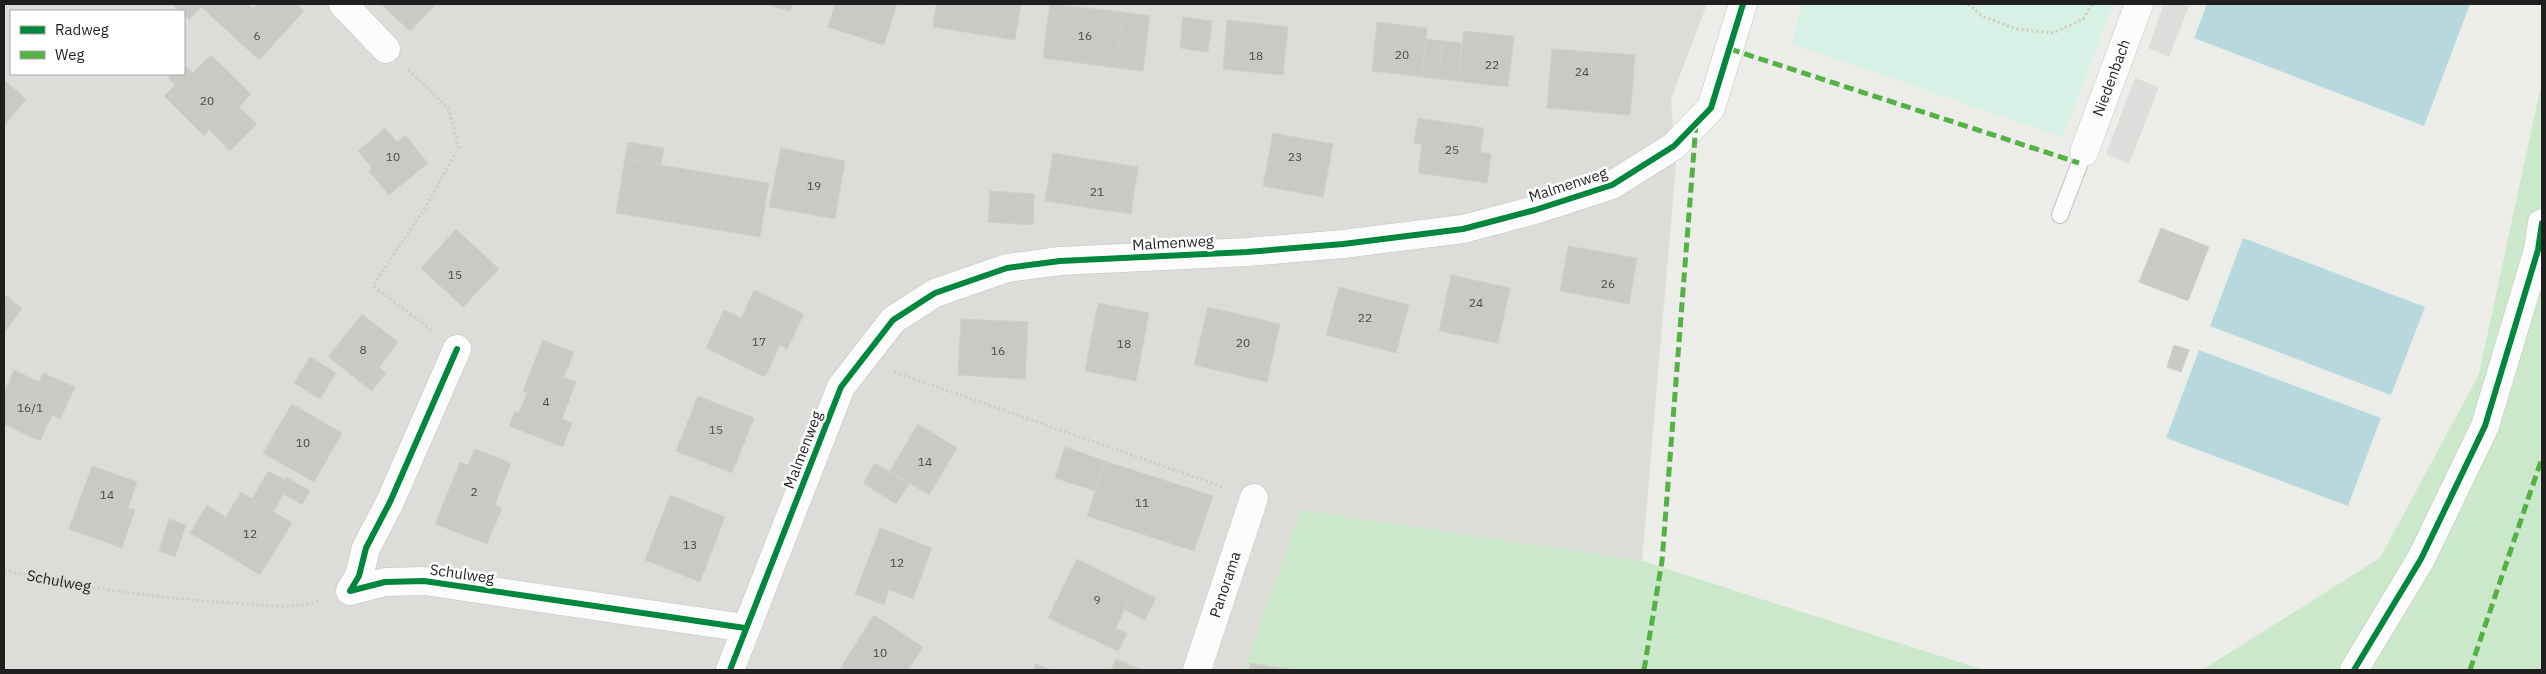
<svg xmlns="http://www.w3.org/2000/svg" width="2546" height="674" viewBox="0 0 2546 674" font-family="'IBM Plex Sans',sans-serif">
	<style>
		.residential { fill: #dcdcd9; fill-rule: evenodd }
		.grass { fill: #cce8cb }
		.park { fill: #d8f1e6 }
		.pitch { fill: #b7d9de }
		.parking { fill: #dddedb }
		.building { fill: #c9cac5; stroke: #cfd0ca }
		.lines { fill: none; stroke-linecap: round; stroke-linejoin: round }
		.service-casing { stroke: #c2c3c0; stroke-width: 18 }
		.minor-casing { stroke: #c2c3c0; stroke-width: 29 }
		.tertiary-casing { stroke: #c2c3c0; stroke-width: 29 }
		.path { stroke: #d2cdc5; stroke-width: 3; stroke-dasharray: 2.5 2.5; stroke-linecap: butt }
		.service { stroke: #fcfcfc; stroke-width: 16 }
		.minor { stroke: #fcfcfc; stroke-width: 28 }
		.tertiary { stroke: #fcfcfc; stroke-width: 28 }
		.quiet { stroke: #55b145; stroke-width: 5; stroke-dasharray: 10 5; stroke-linecap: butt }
		.cycleway-casing { stroke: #fff; stroke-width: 9 }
		.cycleway { stroke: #00873e; stroke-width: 6 }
		.labels { text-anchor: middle; stroke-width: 5; stroke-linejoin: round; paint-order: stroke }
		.number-label { font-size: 12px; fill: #4a4a48 }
		.street-label { font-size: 15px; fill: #1f1f1f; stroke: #fff }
	</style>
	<rect width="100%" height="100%" fill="#ecede8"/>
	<path class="residential" d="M4,4h1703l-36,95 5,65 -34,397 -341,-51 -57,160h-1240zM11,11h173v63h-173z"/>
	<path class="grass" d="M2542,81v589h-340l178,-112 99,-184z
		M1301,510l341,51 342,109h-740z"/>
	<path class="park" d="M1802,4h311l-50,133 -271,-93z"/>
	<path class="pitch" d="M2207,4h263l-46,122 -230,-88z
		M2243,238l182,69 -34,88 -181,-69z
		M2199,350l182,68 -33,88 -182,-68z"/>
	<path class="parking" d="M2164,4h18l7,2 -20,51 -21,-9z
		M2135,78l24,9 -30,77 -23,-10z"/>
	<path class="building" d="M172,4h26l3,3 -12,13 -5,-5v-4h-4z
		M198,4h50l5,5 4,-5h39l8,7 -45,49z
		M381,4h55l-26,27z
		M766,4h26l-2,7z
		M835,4h62l-13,41 -56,-18z
		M936,4h85l-6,36 -82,-13z
		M1050,4l73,8 -7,56 -73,-10z
		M1123,12l27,4 -7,55 -27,-3z
		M1183,17l29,4 -4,31 -28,-4z
		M1227,20l61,7 -5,48 -60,-6z
		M1377,22l50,6 -5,49 -50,-6z
		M1464,31l50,5 -6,51 -50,-6z
		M1426,39l17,2 -4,38 -17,-2z
		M1443,41l19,2 -4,38 -19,-2z
		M1552,49l83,6 -5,60 -83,-7z
		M211,55l40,39 -12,13 18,17 -27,27 -21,-21 -5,6 -40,-40 11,-11 -7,-8 3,-3h13v-10l9,9z
		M4,80l22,19 -22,27z
		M1418,118l66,10 -4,24 11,2 -4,29 -69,-10 4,-29 -8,-1z
		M385,128l12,14 8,-7 23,28 -39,32 -20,-24 3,-3 -14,-17z
		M1273,133l60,11 -10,53 -60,-11z
		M628,142l36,6 -3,17 -36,-6z
		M781,148l64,13 -10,58 -66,-12z
		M1053,153l85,14 -7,47 -86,-13z
		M625,159l144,24 -9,54 -144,-24z
		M990,191l44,3 -1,31 -45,-3z
		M2161,228l48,19 -21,54 -49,-19z
		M456,229l43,40 -36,38 -42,-39z
		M1568,246l69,12 -8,46 -69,-13z
		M1451,275l59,13 -12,55 -59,-12z
		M1339,287l70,18 -13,48 -70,-18z
		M754,290l50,24 -17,35 -7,-4 -15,32 -59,-29 18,-38 17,8z
		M6,296l16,12 -18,25v-35z
		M1098,303l51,10 -13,68 -51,-10z
		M1208,307l72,17 -13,58 -73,-17z
		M362,314l36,28 -19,25 7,6 -14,18 -44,-34z
		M961,319l67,3 -3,57 -67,-4z
		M543,340l31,12 -10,25 -31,-12z
		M2174,345l15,5 -8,22 -14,-5z
		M310,357l26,16 -16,26 -26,-16z
		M533,365l43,17 -14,37 10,4 -9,24 -54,-21 6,-15 4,2 8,-20 -4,-2z
		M14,370l25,12 4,-9 32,14 -15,32 -8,-4 -12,26 -36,-17v-31z
		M698,396l56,22 -22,55 -56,-22z
		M292,404l50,29 -28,49 -51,-29z
		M918,424l39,24 -28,47 -39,-24z
		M1065,447l40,14 -10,30 -40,-13z
		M475,449l36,14 -6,16 -37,-14z
		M1105,461l108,35 -19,55 -107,-35z
		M460,462l45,17 -10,26 7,3 -15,36 -52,-20z
		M875,463l34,21 -13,20 -33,-21z
		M92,466l45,16 -9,26 7,2 -13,38 -53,-19z
		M269,471l15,9 2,-3 24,14 -8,14 -40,-24z
		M262,481l22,13 -11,18 -21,-13z
		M241,492l51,31 -32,52 -51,-31z
		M670,495l55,22 -25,65 -55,-22z
		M207,505l19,12 -17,27 -19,-11z
		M169,519l17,6 -11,32 -16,-6z
		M880,528l52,20 -19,51 -52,-20z
		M1077,559l58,29 -28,58 -59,-28z
		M861,579l28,11 -5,15 -29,-11z
		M1135,588l21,10 -11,22 -20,-10z
		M874,615l49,32 -15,23h-62l-5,-3z
		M1116,628l11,6 -9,17 -11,-5z
		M1116,659l25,11h-30z
		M1250,663l44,7h-45z
		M1036,664l15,6h-18z"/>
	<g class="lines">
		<defs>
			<path id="service" d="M2060,215l24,-63"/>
			<g id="minor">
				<path d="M343,4l43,45"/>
				<path id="s2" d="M2084,152l55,-148"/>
				<path d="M457,349l-67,153 -24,46 -7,28 -9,15 35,-9 39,-1 321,47"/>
				<path d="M730,670l111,-283 52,-67 42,-27 72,-25 53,-7 187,-9 96,-8 120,-15 72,-19 77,-25 62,-39 37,-38 32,-104"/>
				<path id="s3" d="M1197,670l57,-172"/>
			</g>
			<path id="tertiary" d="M2354,670l67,-111 64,-133 53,-176 4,-27"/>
		</defs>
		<use href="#service" class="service-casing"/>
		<use href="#minor" class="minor-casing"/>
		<use href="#tertiary" class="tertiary-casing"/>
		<g class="path">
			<path d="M1968,4l14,12 34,13 37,4 30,-14 9,-15"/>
			<path d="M408,70l40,38 11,39 -33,59 -53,80 60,45"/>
			<path d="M894,372l329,115"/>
			<path id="s1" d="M4,570c75,17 152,28 229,33 30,2 57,7 86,-2"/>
		</g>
		<use href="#service" class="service"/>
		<use href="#minor" class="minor"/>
		<use href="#tertiary" class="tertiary"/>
		<path class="quiet" d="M1730,49l349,114
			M1644,670l18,-109 34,-437
			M2470,670l72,-212"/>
		<defs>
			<path id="cycleway" d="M457,349l-67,153 -24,46 -7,28 -9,15 35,-9 39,-1 321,47
				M730,670l111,-283 52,-67 42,-27 72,-25 53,-7 187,-9 96,-8 120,-15 72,-19 77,-25 62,-39 37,-38 32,-104
				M2354,670l67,-111 64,-133 53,-176 4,-27"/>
		</defs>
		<use href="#cycleway" class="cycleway-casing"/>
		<use href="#cycleway" class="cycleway"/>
	</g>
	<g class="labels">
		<g class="number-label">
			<text x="257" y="40">6</text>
			<text x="1085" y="40">16</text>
			<text x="1402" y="59">20</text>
			<text x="1256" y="60">18</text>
			<text x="1492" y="69">22</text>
			<text x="1582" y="76">24</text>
			<text x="207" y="105">20</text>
			<text x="1452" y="154">25</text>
			<text x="393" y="161">10</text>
			<text x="1295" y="161">23</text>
			<text x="814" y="190">19</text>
			<text x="1097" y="196">21</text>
			<text x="455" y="279">15</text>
			<text x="1608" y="288">26</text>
			<text x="1476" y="307">24</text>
			<text x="1365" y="322">22</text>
			<text x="759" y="346">17</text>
			<text x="1243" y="347">20</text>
			<text x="1124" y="348">18</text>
			<text x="363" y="354">8</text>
			<text x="998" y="355">16</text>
			<text x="546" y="406">4</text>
			<text x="30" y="412">16/1</text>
			<text x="716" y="434">15</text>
			<text x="303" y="447">10</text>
			<text x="925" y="466">14</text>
			<text x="474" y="496">2</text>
			<text x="107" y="499">14</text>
			<text x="1142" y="507">11</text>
			<text x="250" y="538">12</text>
			<text x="690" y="549">13</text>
			<text x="897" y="567">12</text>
			<text x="1097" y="604">9</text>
			<text x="880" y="657">10</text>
		</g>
		<g class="street-label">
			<text dy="5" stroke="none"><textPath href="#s2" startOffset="79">Niedenbach</textPath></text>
			<text transform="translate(1568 185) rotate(-18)" y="5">Malmenweg</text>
			<text transform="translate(1173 243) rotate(-3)" y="5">Malmenweg</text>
			<text transform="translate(803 450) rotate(-69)" y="5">Malmenweg</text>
			<text transform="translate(462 574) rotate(8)" y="5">Schulweg</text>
			<text dy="5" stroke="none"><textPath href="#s1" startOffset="56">Schulweg</textPath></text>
			<text dy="5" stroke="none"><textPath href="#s3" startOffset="90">Panorama</textPath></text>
		</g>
	</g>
	<rect width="2546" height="674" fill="none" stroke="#1f1f1f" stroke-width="10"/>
	<rect x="10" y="10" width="175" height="65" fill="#ffffff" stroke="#a5a5a5"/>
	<rect x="20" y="26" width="25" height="8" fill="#00873e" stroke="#a5a5a5"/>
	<text x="55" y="35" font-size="15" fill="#1f1f1f">Radweg</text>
	<rect x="20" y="51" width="25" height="8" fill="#55b145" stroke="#a5a5a5"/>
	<text x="55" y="60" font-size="15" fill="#1f1f1f">Weg</text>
</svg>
